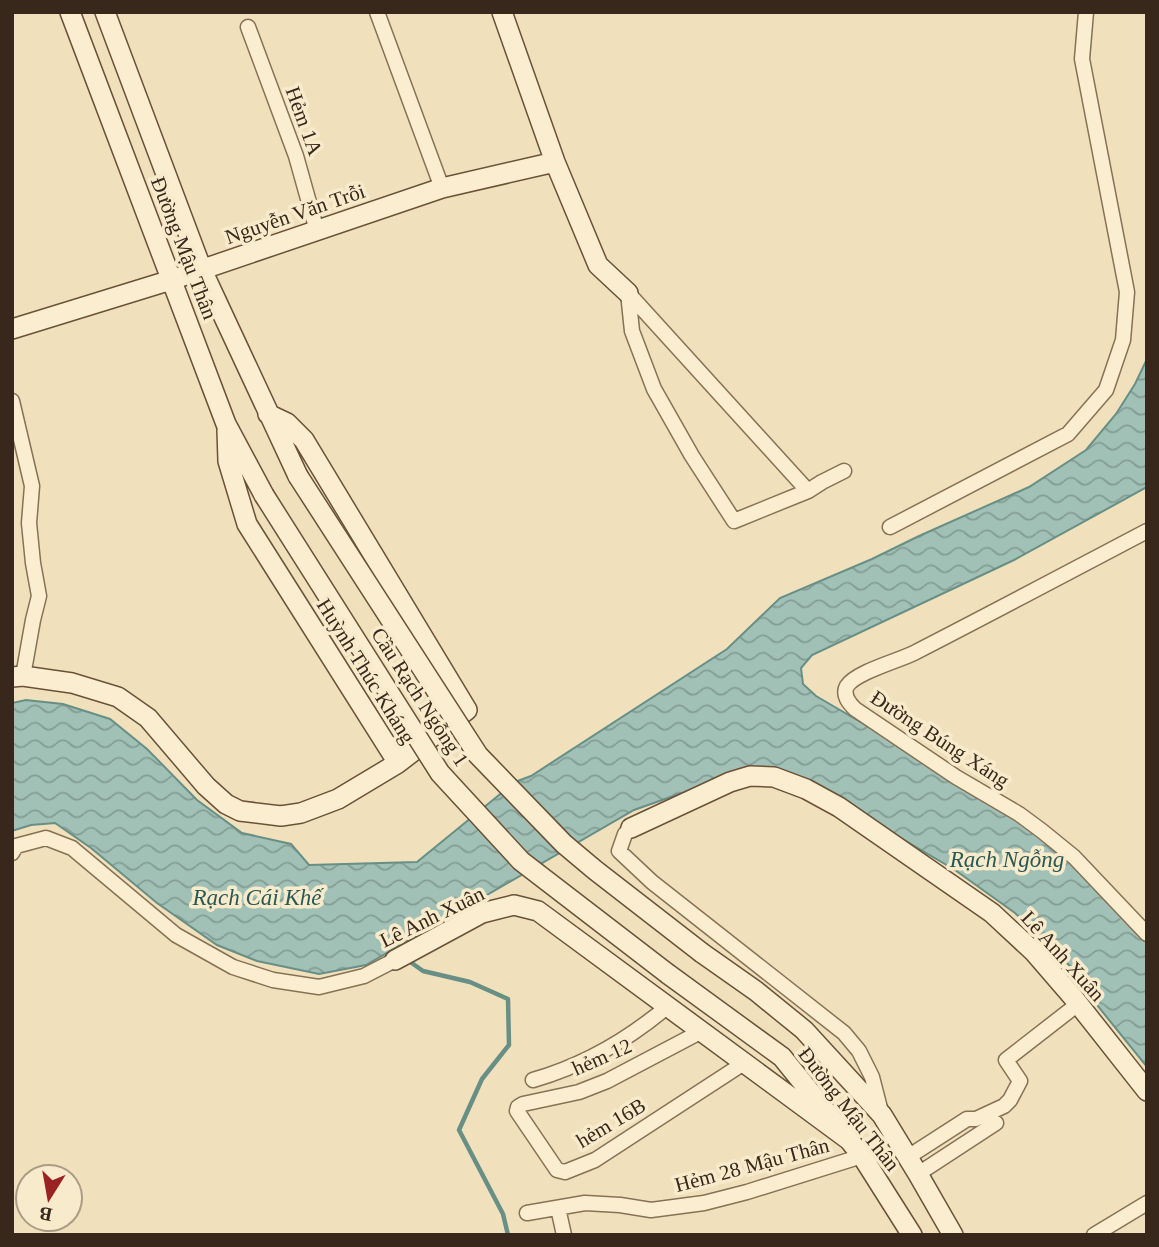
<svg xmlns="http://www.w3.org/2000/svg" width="1159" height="1247" viewBox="0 0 1159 1247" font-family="Georgia,serif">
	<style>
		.water { fill: url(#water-waves); stroke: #688f85; stroke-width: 2 }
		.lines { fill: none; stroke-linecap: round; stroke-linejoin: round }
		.stream { stroke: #688f85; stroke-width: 4.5 }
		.street-casing { stroke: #887155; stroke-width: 17 }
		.secondary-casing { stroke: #6a5138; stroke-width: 22 }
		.street { stroke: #fbeed0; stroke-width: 14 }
		.secondary { stroke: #fbeed0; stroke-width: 19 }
		.secondary-bridge-casing { stroke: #6a5138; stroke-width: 22; stroke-linecap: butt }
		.secondary-bridge { stroke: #fbeed0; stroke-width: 19 }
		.labels { text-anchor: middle; stroke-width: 7; stroke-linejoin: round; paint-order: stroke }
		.street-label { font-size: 21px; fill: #37281b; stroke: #f7ebcc }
		.water-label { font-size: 23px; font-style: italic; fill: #295855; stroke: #f7ebcc }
	</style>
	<defs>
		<pattern id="water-waves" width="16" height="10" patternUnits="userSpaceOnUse" patternTransform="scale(1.75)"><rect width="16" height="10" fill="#a1c1b7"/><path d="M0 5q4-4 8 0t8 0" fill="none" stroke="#849d94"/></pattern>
	</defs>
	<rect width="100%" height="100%" fill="#f0e1bc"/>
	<path class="water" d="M1147,359v128l-133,73 -202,95 -11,13 2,16 13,12 48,28 166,104 54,44 46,51 17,20v124l-50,-62 -23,-35 -59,-57 -60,-43 -56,-33 -53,-37 -34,-19 -35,-10h-33l-110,39 -268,155 -47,9 -62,-13 -40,-16 -60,-42 -66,-55 -36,-25 -24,2 -19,6v-128l14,-3 37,4 47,15 37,30 50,51 45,33 49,11 18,21 108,-3 98,-80 16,-6 196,-127 53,-51 92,-39 47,-23 110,-49 57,-37 30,-36 19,-30z"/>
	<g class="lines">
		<path class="stream" d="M409,961l14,10 47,11 38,17 1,46 -27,34 -23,51 44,84 5,21"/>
		<defs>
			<path id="street" d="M377,12l65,176
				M248,27l48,129 21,75
				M628,293l180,198 -74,30 -42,-65 -38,-67 -22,-58z
				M12,401l20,85 -3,37 4,40 6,33 -6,24 -10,56
				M808,491l14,-9 22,-11
				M890,527l178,-93 38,-44 17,-50 4,-48 -45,-233 4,-47
				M1147,531c-78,41 -155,82 -233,122 -16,8 -58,19 -67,33 -5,9 2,17 8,23l101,68 63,37 23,17 32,26 73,77
				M631,828l-6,6 -6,17 33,31 192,151 15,18 13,26 9,35
				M12,853l4,-7 30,-8 26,10 104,87 57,32 40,13 46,7 45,-11 31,-16
				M702,1031l-95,50 -28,11 -56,12 -5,3 -1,4 40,59 8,2 30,-12 149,-97
				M533,1080c49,-14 96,-41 135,-74
				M908,1157l59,-38h9l28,-13 6,-6 10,-19 -14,-21 72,-56
				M918,1174l78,-51
				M558,1208l6,27
				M527,1213l58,-10 35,2 31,5 53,-7 43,-11 115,-36
				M1094,1235l53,-32"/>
			<path id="secondary" d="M70,12l156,412 38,71
				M105,12l97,258 96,206
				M502,12l53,150 43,103 30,28
				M12,329l159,-49 271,-92 113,-26
				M227,430l1,31 19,63 151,239
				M12,677l11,-1 49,7 46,14 30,21 58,68 20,18 14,7 41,5 20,-3 37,-14 60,-36 69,-53 -163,-270 -17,-17 -19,-9
				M631,828l99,-46 20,-6 24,1 32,12 33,18 153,106 42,39 38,44 75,95
				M702,953l54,38 48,39 78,85 36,59 35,61
				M395,960l87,-47 32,-8 24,6 311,229
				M668,974l114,83 80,99 50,79"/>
		</defs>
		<use href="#street" class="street-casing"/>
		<use href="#secondary" class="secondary-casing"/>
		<use href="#street" class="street"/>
		<use href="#secondary" class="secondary"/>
		<defs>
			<path id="secondary-bridge" d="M298,476l180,279 86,89 31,26 107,83
				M264,495l176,278 81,88 147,113"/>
		</defs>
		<use href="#secondary-bridge" class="secondary-bridge-casing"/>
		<use href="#secondary-bridge" class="secondary-bridge"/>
	</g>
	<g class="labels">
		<g class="street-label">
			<text transform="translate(304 121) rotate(70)" y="7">Hẻm 1A</text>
			<text transform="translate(295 214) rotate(-19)" y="7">Nguyễn Văn Trỗi</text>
			<text transform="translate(184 248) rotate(69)" y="7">Đường Mậu Thân</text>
			<text transform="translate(366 671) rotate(58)" y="7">Huỳnh Thúc Kháng</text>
			<text transform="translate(420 697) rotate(57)" y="7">Cầu Rạch Ngỗng 1</text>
			<text transform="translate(940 739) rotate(33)" y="7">Đường Búng Xáng</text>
			<text transform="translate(432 917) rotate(-26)" y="7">Lê Anh Xuân</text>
			<text transform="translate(1063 956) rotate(48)" y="7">Lê Anh Xuân</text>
			<text transform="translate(602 1057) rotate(-24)" y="7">hẻm 12</text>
			<text transform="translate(849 1109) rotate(52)" y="7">Đường Mậu Thân</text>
			<text transform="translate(611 1123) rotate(-31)" y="7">hẻm 16B</text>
			<text transform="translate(752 1165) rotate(-15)" y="7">Hẻm 28 Mậu Thân</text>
		</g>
		<g class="water-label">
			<text x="1007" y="867">Rạch Ngỗng</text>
			<text x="257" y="905">Rạch Cái Khế</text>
		</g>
	</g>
	<rect width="1159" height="1247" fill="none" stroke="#37281b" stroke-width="28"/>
	<g transform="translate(49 1198) rotate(191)"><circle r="33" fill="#f7ebcc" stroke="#aa9d85" stroke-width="2"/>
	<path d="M0-5L12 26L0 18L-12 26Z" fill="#9b2222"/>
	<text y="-10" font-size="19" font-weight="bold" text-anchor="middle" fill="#37281b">B</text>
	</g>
</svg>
